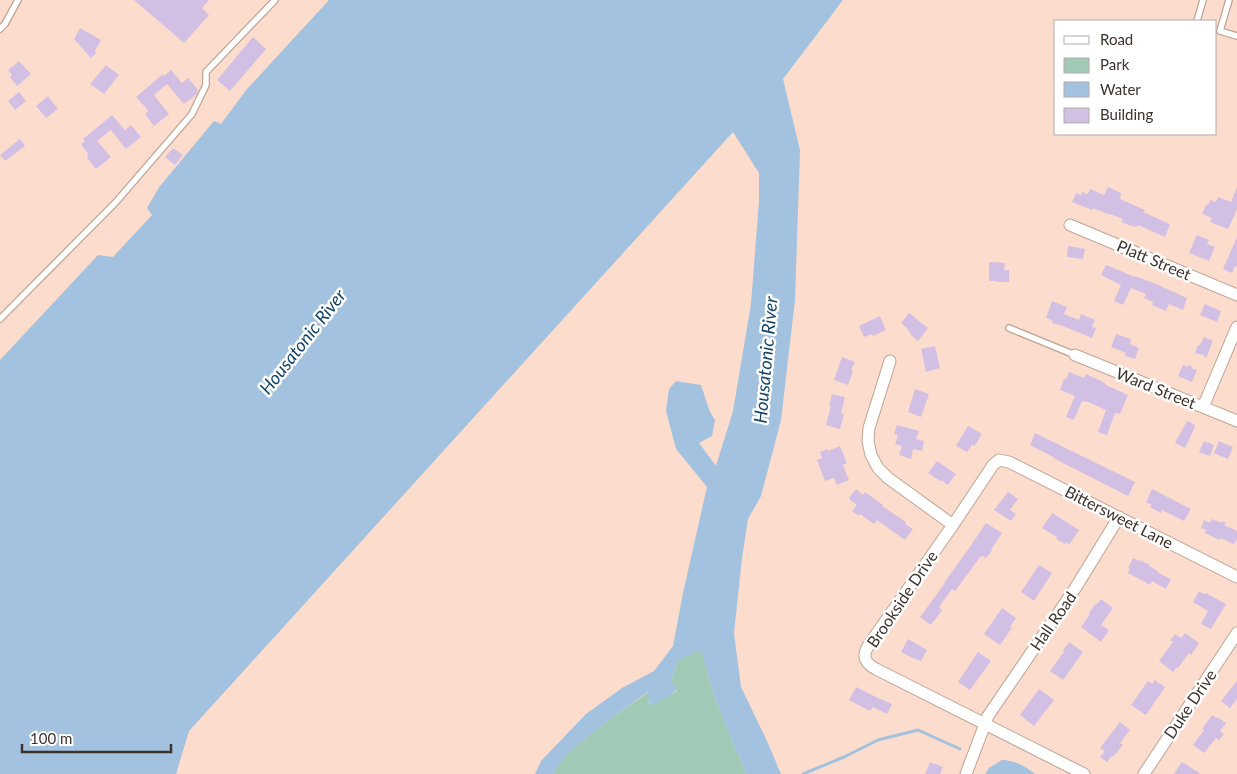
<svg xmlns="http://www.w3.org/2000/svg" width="1237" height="774" viewBox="0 0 1237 774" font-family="Lato,sans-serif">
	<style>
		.green { fill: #a0cab6 }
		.water { fill: #a2c2df }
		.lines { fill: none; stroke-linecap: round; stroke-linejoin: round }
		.stream { stroke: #a2c2df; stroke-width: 3 }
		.building { fill: #d2c0e4 }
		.lane-casing { stroke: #c0a293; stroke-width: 8 }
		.street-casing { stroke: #c0a293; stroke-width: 13 }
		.lane { stroke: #fff; stroke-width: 5.5 }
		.street { stroke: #fff; stroke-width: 11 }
		.labels { text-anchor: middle; stroke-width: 5; stroke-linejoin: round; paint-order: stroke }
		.street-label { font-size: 16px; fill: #3e322c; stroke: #fff }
		.water-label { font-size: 18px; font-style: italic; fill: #12446a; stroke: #fff }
	</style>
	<rect width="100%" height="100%" fill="#fcdccd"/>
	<path class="green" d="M701,649l12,44 20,50 14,31h-195l18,-23 41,-33 38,-26v13l28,-14 -6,-10 7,-21z"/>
	<path class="water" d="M329,0h514l-60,79 17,71 -5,150 -14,120 -20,76 -13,23 -6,39 -8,75 7,54 26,54 14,33h-34l-14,-31 -20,-50 -12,-43 -23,10 -7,21 6,9 -13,9 -14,7 -2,-14 -37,26 -41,33 -18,23h-17l6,-13 45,-47 36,-26 32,-17 19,-25 10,-53 24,-106 -31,-38 -10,-38 3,-22 7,-8 25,4 9,27 5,8 -3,16 -13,7 17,23 17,-55 18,-107 8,-103v-28l-26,-41 -544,599 -13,43h-176v-414l98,-105 15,2 39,-42 -5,-7 13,-22 54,-65 7,3 26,-35z
		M1002,760c11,0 24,6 33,14h-50l4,-6z"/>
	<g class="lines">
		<path class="stream" d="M803,774l41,-17 34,-17 40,-10 42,19"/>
	</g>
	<path class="building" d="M134,0h75l-7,8 7,7 -25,28z
		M80,28l21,12 -6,11 1,2 -5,5 -17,-19z
		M253,37l13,12 -36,42 -13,-11z
		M19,61l12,13 -14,12 -7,-9 2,-2 -4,-5z
		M106,65l13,10 -15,19 -14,-10z
		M171,70l11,13 6,-5 10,12 -1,4 -13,10 -17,-20 -13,11 15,19 -15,12 -9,-12 3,-3 -1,-2 -11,-12 27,-23 1,2z
		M19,92l7,9 -11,9 -7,-9z
		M48,96l10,13 -12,9 -10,-12z
		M112,115l13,15 6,-5 10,12 -15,12 -15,-19 -14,11 14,16 -15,12 -9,-11 1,-2 -1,-2 1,-1 -7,-8 4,-4 -2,-2z
		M20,139l5,7 -20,15 -5,-6z
		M173,148l10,7 -8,10 -10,-8z
		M1108,187l13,6 -1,6 25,11 -2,2 27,12 -5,13 -27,-12 -1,2 -4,-1h-1l-11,-4 2,-3 -13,-5h-2l-15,-6 -1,2 -20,-8 4,-9 5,2 1,-3 6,2 2,-5 14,6z
		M1237,187v22l-9,20 -18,-7 2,-4 -10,-4 4,-9h2l2,-5 6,2 2,-5 13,5z
		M1197,235l12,5 -2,4 8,3 -6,14 -20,-8z
		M1237,237v30l-2,-1 -3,7 -9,-4z
		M1068,246l17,3 -2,10 -16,-2z
		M989,262l16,1 -1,7h5v12h-12v-1h-8z
		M1106,265l29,12v-1l21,8 31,14 -4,12 -14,-6 -3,7 -14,-6 1,-3 -9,-4 2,-4 -15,-6 -8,17 -9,-4 7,-16 -20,-10z
		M1052,301l15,6 -3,7 15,6 2,-6 14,6 -3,7 4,1 -4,10 -29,-12 -11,-3 1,-2 -7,-3z
		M1205,304l16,7 -4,11 -17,-7z
		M909,313l19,15 -10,13 -8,-7 1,-1 -4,-3 1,-1 -7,-6z
		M880,316l6,14 -13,6 -1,-2 -8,3 -5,-11z
		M1116,334l15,5 -1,5 9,4 -4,11 -10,-3 1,-3 -15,-6z
		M1204,337l9,4 -7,17 -3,-3 -8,-2 3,-8h2z
		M935,346l5,22 -14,4 -5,-23z
		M842,357l13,5 -4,8 2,1 -5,14 -14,-5z
		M1189,364l4,5 4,1 -5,12 -14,-6 5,-11 5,2z
		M1069,372l15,6 2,-4 19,9 1,2 22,10 -8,19 -5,-1 -8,22 -9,-3 8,-22 -20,-9v1l-4,-1 -8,19 -8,-3 9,-21 -15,-6 4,-11 2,1z
		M915,389l14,5 -8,23 -13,-5z
		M832,394l13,3 -4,16 3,1 -4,15 -14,-4 5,-19h-2z
		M1187,421l8,4 -1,4 -9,19 -10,-5z
		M897,425l22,6 -3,8 8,2 -2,10 -9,-2 -2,10 -12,-4 3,-9 -7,-2 3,-9 -4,-1z
		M968,426l14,8 -5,8 -3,4 -2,-1 -5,7 -11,-6z
		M1035,433l100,49 -7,14 -73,-37v-1l-25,-13z
		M1204,441l10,4 -4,11 -11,-4z
		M1219,441l14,6 -5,12 -14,-6z
		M840,446l7,17 -4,2 6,15 -12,5 -3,-7 -9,3 -8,-21 5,-2 -2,-6 7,-3 1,2z
		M937,461l19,13 -8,11 -7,-5 -1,1 -12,-8z
		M856,489l7,6 2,-3 18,13 -1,1 24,16 -1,2 8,5 -8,11 -28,-20 -3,4 -14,-10 -1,2 -7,-5 5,-6 -7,-5v-1l-1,-1z
		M1152,489l39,20 -7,12 -22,-11 -1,3 -11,-6 2,-2 -6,-3z
		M1008,492l10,7 -8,11 6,4 -5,7 -17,-11z
		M1052,513l27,17 -10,15 -3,-3 -1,2 -9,-5 1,-2 -15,-9z
		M1212,519l7,3h7l-2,3 13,6v8l-3,5 -14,-6 -1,2 -14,-7 1,-3 -5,-2 3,-8 6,3z
		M986,523l16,10 -11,17 1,1 -6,7 -3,-2 -1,1 -1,-1 -26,35 -3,-2 -13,18 3,3 -11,15 -11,-8 25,-34h-1l23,-32z
		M1133,558l6,3 1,-1 10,5 -1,1 9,5 -1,1 14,7 -5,10 -14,-8 -2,4 -22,-12 2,-4 -2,-1z
		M1039,565l13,8 -18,28 -13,-9z
		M1199,591l5,3 2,-1 20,11 -15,25 -10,-5 7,-13 -15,-9z
		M1101,599l12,9 -12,17 8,5 -8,12 -20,-15 9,-13 -1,-1 7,-10 1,1z
		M1002,608l14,10 -6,9 2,1 -12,17 -16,-11z
		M1185,633l14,10 -8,12 -2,-2 -11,15 -1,-1 -4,5 -14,-11 14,-19 -3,-2 5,-6 6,4z
		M908,639l19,11 -6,11 -5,-2h-1l-14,-7z
		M1069,642l14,10 -20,28 -13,-9 14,-19 -1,-1z
		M978,652l13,9 -21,29 -12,-8z
		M1155,680l10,7 -19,28 -15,-10 17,-24 4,3z
		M1237,681v18l-7,9 -9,-7z
		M856,687l24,12h1l11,5 -5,10 -14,-7 -3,4 -21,-11z
		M1039,689l15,11 -20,26 -14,-11z
		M1212,715l4,3 1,-1 9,6 -6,8 4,3 -5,6 -3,-2 -12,15 -11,-8 11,-15 -2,-1z
		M1120,722l10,8 -10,13 3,2 -10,12 -1,-1 -5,6 -7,-5 5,-6 -5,-3z
		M930,762l13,5 -3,7h-15z
		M1182,762l19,12h-27z"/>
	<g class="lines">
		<defs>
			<path id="lane" d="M1229,0l-9,31 17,5
				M1197,21l6,-21
				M0,29l5,-5 13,-24
				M0,319l116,-117 76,-88 14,-29v-13l69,-72
				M1009,328l66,27"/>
			<path id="street" d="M1070,225l167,70
				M1075,355l162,66
				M890,361l-21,67 -1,13 3,14 7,13 10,10 65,47
				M1203,407l34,-80
				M966,774l22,-58 88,-129 43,-70
				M1084,774l-208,-105c-11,-6 -14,-12 -8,-23l85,-121 40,-60 6,-5 10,2 228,115
				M1144,774l93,-141"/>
		</defs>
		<use href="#lane" class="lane-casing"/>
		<use href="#street" class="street-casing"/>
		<use href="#lane" class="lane"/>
		<use href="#street" class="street"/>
	</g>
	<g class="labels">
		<g class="street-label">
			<text transform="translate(1154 260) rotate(23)" y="6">Platt Street</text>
			<text transform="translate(1156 388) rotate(22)" y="6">Ward Street</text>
			<text transform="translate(1119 517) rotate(27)" y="6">Bittersweet Lane</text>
			<text transform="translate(902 599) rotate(-56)" y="6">Brookside Drive</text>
			<text transform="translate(1053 621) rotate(-55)" y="6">Hall Road</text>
			<text transform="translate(1190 704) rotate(-56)" y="6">Duke Drive</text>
		</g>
		<g class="water-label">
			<text transform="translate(303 342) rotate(-52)" y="6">Housatonic River</text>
			<text transform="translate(766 360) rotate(-85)" y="6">Housatonic River</text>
		</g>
	</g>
	<rect x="1054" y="20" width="162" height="115" fill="#ffffff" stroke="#b2adab"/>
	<rect x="1064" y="36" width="25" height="8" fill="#ffffff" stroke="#b2adab"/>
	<text x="1100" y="45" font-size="15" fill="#3e322c">Road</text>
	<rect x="1064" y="58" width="25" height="15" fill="#a0cab6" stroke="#b2adab"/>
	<text x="1100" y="70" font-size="15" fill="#3e322c">Park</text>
	<rect x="1064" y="82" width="25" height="15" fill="#a2c2df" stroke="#b2adab"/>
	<text x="1100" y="95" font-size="15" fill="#3e322c">Water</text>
	<rect x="1064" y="108" width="25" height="15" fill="#d2c0e4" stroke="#b2adab"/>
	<text x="1100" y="120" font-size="15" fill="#3e322c">Building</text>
	<path d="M22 744v8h149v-8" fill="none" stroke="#3e322c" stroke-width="2.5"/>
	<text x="30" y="744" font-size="15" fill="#3e322c" stroke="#ffffff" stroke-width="4" paint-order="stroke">100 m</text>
</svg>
